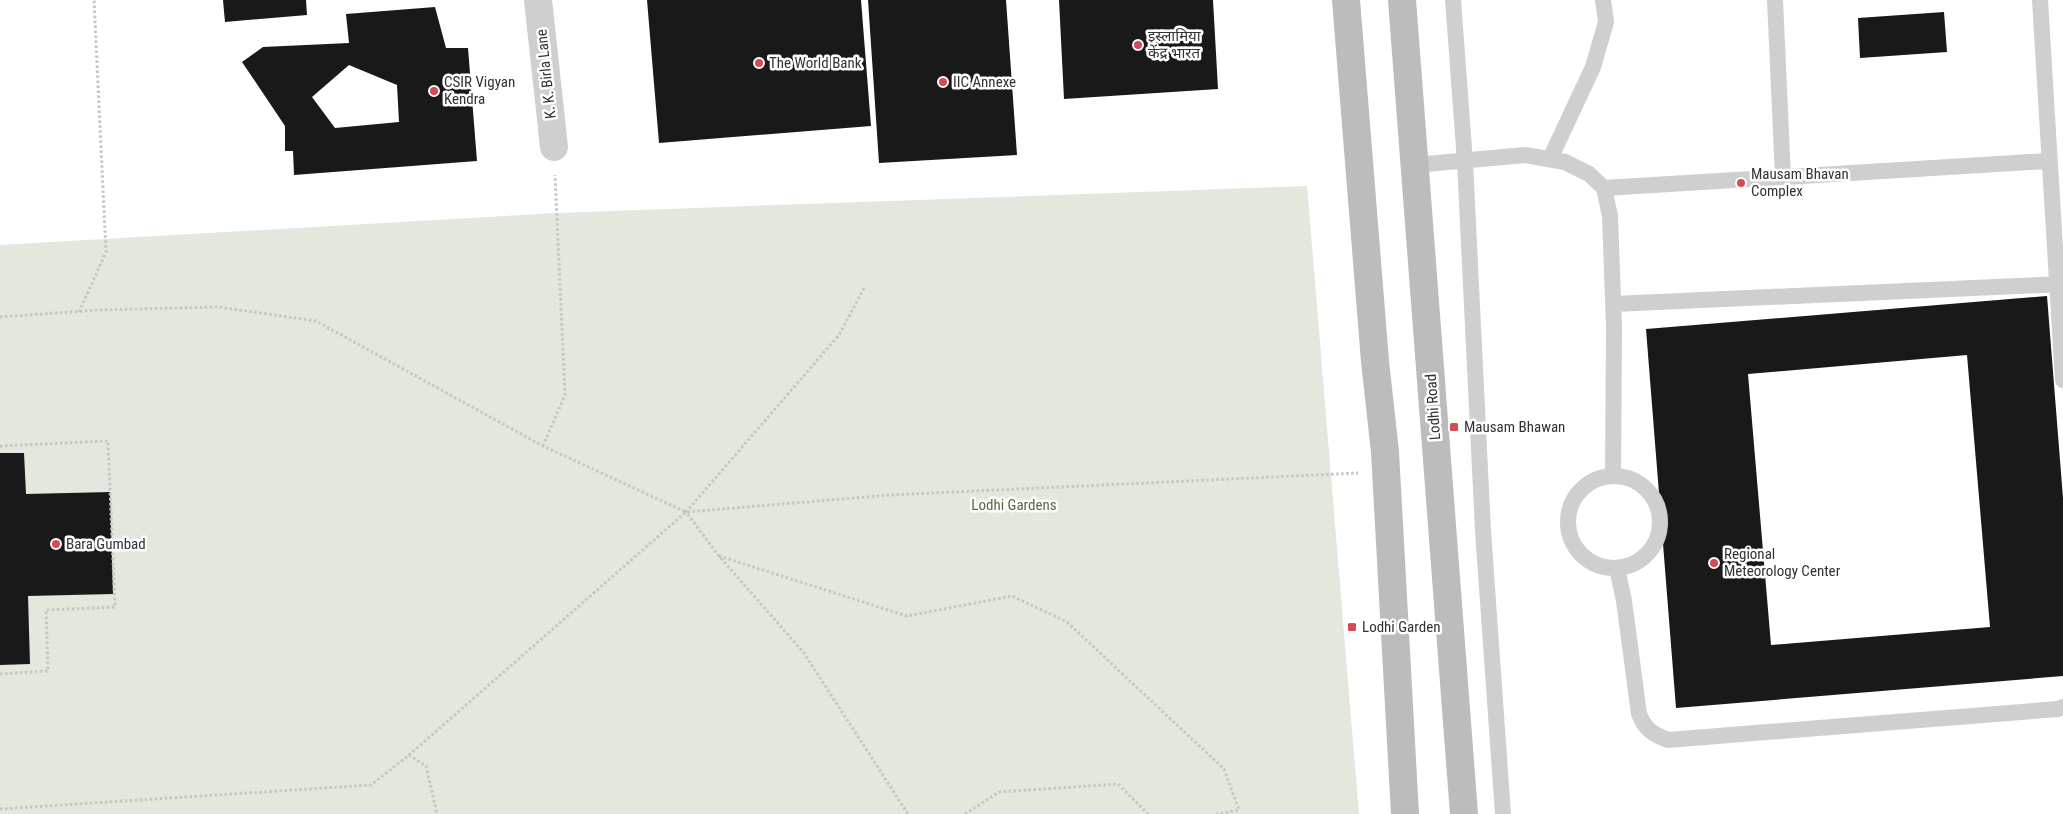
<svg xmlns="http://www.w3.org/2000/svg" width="2063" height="814" viewBox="0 0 2063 814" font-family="'Roboto Condensed','Noto Sans Devanagari',sans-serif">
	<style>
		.green { fill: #e2e8dd }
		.building { fill: #191919; fill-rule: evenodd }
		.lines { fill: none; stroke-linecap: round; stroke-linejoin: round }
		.path { stroke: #c6c6c6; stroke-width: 3; stroke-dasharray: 2.5 2.5; stroke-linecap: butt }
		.service { stroke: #cfcfcf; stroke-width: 16 }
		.minor { stroke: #cfcfcf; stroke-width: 28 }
		.secondary { stroke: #bcbcbc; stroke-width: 28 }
		.poi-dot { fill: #d34b53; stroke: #fff; stroke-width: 2 }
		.labels { text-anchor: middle; stroke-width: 5; stroke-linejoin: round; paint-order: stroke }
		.poi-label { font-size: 15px; fill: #323232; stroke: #fff; text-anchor: start }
		.street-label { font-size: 15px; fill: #323232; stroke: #fff }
		.park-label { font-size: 15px; fill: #556a44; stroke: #fff }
	</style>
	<rect width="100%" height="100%" fill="#fff"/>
	<path class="green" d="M1307,186l52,628h-1359v-569l557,-32z"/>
	<path class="building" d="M223,0h83l1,15 -82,7z
		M647,0h214l10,126 -212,17z
		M868,0h138l11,155 -138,8z
		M1059,0h154l5,89 -154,10z
		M435,7l11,41h22l9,113 -183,14 -1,-24h-8v-25l-43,-64 21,-15 86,-4 -3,-29zM349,65l48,20 2,37 -64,6 -23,-31z
		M1944,12l3,40 -87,6 -2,-40z
		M2047,296l16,202v178l-387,32 -30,-379zM1967,355l23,272 -219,18 -23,-271z
		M0,453h24l2,41 84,-2 3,102 -85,2 2,68 -30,1z"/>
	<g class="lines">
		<path class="path" d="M864,288l-25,47 -153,177 33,44 85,97 104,161
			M79,312l27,-60 -12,-252
			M0,317l99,-7 119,-3 98,14 227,125 143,66
			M0,446l108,-5 7,166 -69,3 2,61 -48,3
			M543,446l22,-51 -10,-220
			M719,556l188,60 105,-20 55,26 157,147 15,41 -23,4
			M409,755l17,11 11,48
			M0,809l371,-24 38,-30 277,-243 204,-17 468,-22
			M965,814l34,-22 119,-8 30,30"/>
		<path class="service" d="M1453,0l12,162 18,369 20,283
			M1775,0l8,177
			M2040,0l23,380
			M1550,159l43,-92 13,-45 -3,-22
			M1415,165l110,-10 40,7 24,12 15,14 6,28 4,110 -1,150
			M1604,188l444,-27
			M1613,304l450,-20
			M1568 522a46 46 0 1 1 92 0a46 46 0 1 1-92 0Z
			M1617,568l7,33 15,113c6,15 13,20 29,26l390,-31 5,-2"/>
		<path class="minor" d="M538,0l16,147"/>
		<path class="secondary" d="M1346,0l29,361 10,91 20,362
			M1402,0l62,814"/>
	</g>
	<g class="poi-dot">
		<circle cx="1138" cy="45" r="5"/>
		<circle cx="759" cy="63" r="5"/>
		<circle cx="943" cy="82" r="5"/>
		<circle cx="434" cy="91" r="5"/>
		<circle cx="1741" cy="183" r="5"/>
		<rect x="1449" y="422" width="10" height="10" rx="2.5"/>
		<circle cx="56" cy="544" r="5"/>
		<circle cx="1714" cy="563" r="5"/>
		<rect x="1347" y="622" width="10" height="10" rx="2.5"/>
	</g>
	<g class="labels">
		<g class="poi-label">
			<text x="1148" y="41">इस्लामिया<tspan x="1148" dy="17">केंद्र भारत</tspan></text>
			<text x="769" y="68">The World Bank</text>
			<text x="444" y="87">CSIR Vigyan<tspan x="444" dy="17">Kendra</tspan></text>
			<text x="953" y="87">IIC Annexe</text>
			<text x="1751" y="179">Mausam Bhavan<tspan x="1751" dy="17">Complex</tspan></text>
			<text x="1464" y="432">Mausam Bhawan</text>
			<text x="66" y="549">Bara Gumbad</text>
			<text x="1724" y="559">Regional<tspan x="1724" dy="17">Meteorology Center</tspan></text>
			<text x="1362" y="632">Lodhi Garden</text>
		</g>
		<g class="street-label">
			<text transform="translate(546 74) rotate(-96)" y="5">K. K. Birla Lane</text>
			<text transform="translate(1433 407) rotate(-94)" y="5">Lodhi Road</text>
		</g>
		<g class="park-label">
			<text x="1014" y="510">Lodhi Gardens</text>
		</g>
	</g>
</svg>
